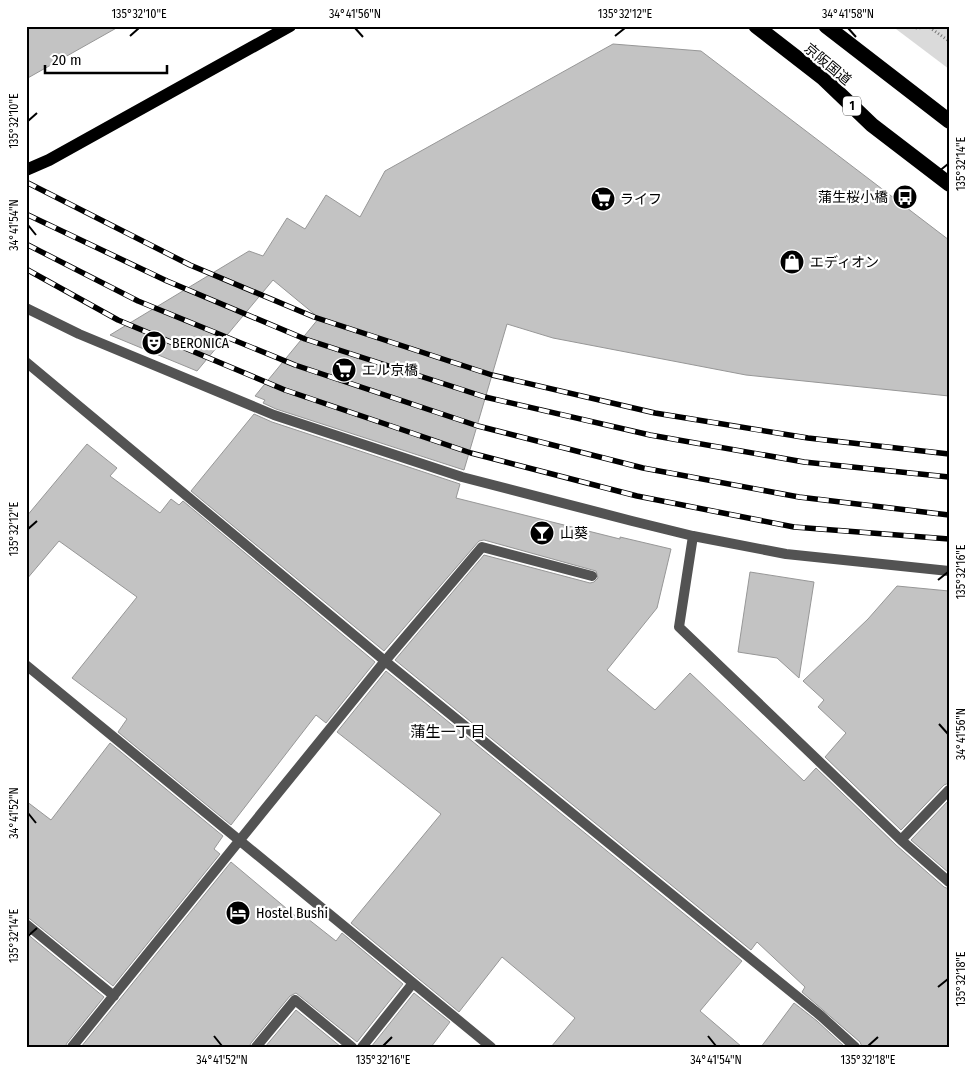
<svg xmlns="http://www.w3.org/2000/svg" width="975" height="1073" viewBox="0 0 975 1073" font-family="'Fira Sans Condensed','Noto Sans JP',sans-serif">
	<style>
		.green { fill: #dadada }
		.building { fill: #c3c3c3; stroke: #979797 }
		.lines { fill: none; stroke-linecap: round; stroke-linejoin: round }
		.path { stroke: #757575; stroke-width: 3; stroke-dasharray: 1 2.5; stroke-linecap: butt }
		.street { stroke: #535353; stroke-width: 10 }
		.primary { stroke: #000; stroke-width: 12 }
		.highway { stroke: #000; stroke-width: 15 }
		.rail-casing { stroke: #000; stroke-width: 5.5 }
		.rail { stroke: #fff; stroke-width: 4; stroke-dasharray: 11; stroke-linecap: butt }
		.ticks { fill: none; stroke: #000; stroke-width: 2 }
		.labels { text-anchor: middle; stroke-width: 4.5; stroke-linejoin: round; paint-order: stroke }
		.shield { fill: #fff; stroke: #4c4c4c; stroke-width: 1 }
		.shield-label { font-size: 12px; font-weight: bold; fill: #000 }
		.street-label { font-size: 14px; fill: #000; stroke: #fff }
		.poi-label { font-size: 14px; fill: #000; stroke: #fff; text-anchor: start }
		.neighbourhood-label { font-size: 15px; fill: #000; stroke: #fff }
		.neatline { fill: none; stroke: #000; stroke-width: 2 }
		.ticks-label { font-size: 12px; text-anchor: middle; fill: #000 }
	</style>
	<rect width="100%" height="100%" fill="#fff"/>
	<path class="green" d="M892,26h57v43z"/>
	<path class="building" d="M26,26h94l-94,53z
		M613,44l88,7 248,189v156l-203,-21 -193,-37 -46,-14 -43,146 -188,-61 -13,-6 2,-3 -10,-4 64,-78 -46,-38 -76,91 -87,-36 139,-84 14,5 24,-38 18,11 21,-34 34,22 25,-46z
		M254,414l18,8 188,62 -4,14 164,41v-2l51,12 -14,59 -50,62 48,40 35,-37 114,108 12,-13 80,77 48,42 5,2v158h-87l-2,-5 -58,-50 3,-5 -48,-45 -6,8 -356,-290 89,-105 106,28 4,-1 4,-4 -2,-7 -112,-31 -5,1 -95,110 -193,-160z
		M87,444l30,24 -7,8 50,37 11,-14 8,6 4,-4 192,161 -49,61 -10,-8 -85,110 -113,-93 9,-13 -55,-41 65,-81 -78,-56 -33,39v-63z
		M750,572l64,10 -15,96 -22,-20 -39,-6z
		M897,586l52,5v192l-5,2 -43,45 -76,-73 21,-24 -28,-26 6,-7 -21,-19 65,-62z
		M386,671l356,290 -42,50 42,36h-191l24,-29 -73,-61 -43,55 -108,-89 90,-109 -104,-82z
		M110,743l113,93 -9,13 6,5 -107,132 -83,-67 -4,-2v-116l25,19z
		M949,800v73l-38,-33z
		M231,862l68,57 4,-4 33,26 6,-8 61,51 -46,58 -61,-49 -6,3 -39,47 -2,4h-168z
		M26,933l78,64 -37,46 -2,4h-39z
		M414,993l36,29 -19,25h-60z
		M794,1003l23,18 28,26h-84z
		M296,1010l45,37h-76z"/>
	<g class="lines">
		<path class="path" d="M913,26l2,2 14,-1 20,14"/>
		<path class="street" d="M26,308l53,26 195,81 188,62 170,44 61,15 93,18 163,17
			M26,362l359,299 436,355 34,31
			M693,536l-14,91 222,213 48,42
			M26,665l465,382
			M901,840l48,-50
			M26,924l88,72
			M72,1047l313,-386 97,-114 110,29
			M256,1047l39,-47 57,47
			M362,1047l51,-64"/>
		<path class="primary" d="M26,170l23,-10 241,-134"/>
		<path class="highway" d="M756,26l67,52 49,47 77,59
			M826,26l123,95"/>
		<defs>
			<path id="rail" d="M26,182l164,83 124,52 178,58 163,38 153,25 141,16
				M26,214l141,67 138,58 180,58 165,38 154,27 145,15
				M26,244l112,57 157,64 183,61 165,42 156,29 150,18
				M26,269l92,51 167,70 186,63 166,43 157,31 155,12"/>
		</defs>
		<use href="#rail" class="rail-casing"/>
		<use href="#rail" class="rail"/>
	</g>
	<path class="ticks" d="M355,28l8,9M848,28l8,9M130,36l9,-8M615,36l10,-8M28,121l9,-8M938,172l10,-8M28,225l8,10M28,529l9,-8M938,580l10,-8M939,724l9,10M28,813l8,10M28,936l9,-8M938,987l10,-8M214,1036l8,10M708,1036l8,10M383,1046l9,-9M868,1046l10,-9"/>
	<defs>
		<symbol id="bus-disc" viewBox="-11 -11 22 22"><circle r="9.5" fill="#000" stroke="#fff"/><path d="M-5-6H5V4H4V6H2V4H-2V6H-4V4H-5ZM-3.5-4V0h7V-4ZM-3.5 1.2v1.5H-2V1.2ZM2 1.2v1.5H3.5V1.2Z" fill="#fff"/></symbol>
		<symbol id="supermarket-disc" viewBox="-11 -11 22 22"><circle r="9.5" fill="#000" stroke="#fff"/><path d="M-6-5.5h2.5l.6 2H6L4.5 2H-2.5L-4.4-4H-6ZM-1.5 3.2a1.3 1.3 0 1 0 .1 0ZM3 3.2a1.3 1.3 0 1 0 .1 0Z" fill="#fff"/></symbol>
		<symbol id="shop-disc" viewBox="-11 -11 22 22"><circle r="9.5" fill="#000" stroke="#fff"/><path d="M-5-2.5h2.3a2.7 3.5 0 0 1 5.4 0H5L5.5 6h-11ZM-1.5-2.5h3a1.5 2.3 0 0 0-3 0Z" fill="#fff"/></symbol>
		<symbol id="theatre-disc" viewBox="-11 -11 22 22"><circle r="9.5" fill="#000" stroke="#fff"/><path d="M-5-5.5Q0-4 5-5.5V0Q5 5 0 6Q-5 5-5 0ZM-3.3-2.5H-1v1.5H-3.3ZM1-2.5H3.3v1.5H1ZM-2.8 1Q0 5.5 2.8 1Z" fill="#fff"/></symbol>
		<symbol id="bar-disc" viewBox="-11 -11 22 22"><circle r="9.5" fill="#000" stroke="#fff"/><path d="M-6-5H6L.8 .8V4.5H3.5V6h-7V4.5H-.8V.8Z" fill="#fff"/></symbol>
		<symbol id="hotel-disc" viewBox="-11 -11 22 22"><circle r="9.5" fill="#000" stroke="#fff"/><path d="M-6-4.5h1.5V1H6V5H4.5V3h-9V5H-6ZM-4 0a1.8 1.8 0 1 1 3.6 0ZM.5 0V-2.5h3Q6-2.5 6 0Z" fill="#fff"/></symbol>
	</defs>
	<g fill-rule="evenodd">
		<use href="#bus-disc" x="891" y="183" width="28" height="28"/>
		<use href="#supermarket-disc" x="589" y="185" width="28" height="28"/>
		<use href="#shop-disc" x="778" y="248" width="28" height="28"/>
		<use href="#theatre-disc" x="140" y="329" width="28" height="28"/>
		<use href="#supermarket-disc" x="330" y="356" width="28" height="28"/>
		<use href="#bar-disc" x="528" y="519" width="28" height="28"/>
		<use href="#hotel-disc" x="224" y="899" width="28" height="28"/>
	</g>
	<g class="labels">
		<rect class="shield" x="843" y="96.5" width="18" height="19" rx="4"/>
		<g class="shield-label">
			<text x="852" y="110">1</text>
		</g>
		<g class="street-label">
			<text transform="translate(828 64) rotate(40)" y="5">京阪国道</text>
		</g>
		<g class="poi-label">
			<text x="888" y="202" text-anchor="end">蒲生桜小橋</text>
			<text x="620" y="204">ライフ</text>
			<text x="810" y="267">エディオン</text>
			<text x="172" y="348">BERONICA</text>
			<text x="362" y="375">エル京橋</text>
			<text x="560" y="538">山葵</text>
			<text x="256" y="918">Hostel Bushi</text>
		</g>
		<g class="neighbourhood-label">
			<text x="448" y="737">蒲生一丁目</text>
		</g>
	</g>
	<rect width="975" height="1073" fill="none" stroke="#ffffff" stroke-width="55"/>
	<path d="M45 65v8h122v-8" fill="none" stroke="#000000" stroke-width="2.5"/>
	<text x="52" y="65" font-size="15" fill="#000000" stroke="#ffffff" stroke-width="4" paint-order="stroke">20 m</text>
	<rect x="28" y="28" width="920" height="1018" class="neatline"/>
	<g class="ticks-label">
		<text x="139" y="18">135°32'10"E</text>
		<text x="355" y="18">34°41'56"N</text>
		<text x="625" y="18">135°32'12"E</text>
		<text x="848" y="18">34°41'58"N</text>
		<text transform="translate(14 121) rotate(-90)" y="4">135°32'10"E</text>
		<text transform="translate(961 164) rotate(-90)" y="4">135°32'14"E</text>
		<text transform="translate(14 225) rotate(-90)" y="4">34°41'54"N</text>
		<text transform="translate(14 529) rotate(-90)" y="4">135°32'12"E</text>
		<text transform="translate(961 572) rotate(-90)" y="4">135°32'16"E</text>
		<text transform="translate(961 734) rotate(-90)" y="4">34°41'56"N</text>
		<text transform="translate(14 813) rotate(-90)" y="4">34°41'52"N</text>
		<text transform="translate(14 936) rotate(-90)" y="4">135°32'14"E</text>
		<text transform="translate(961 979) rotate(-90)" y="4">135°32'18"E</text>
		<text x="222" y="1064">34°41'52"N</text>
		<text x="383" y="1064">135°32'16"E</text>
		<text x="716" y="1064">34°41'54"N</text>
		<text x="868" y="1064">135°32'18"E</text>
	</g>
</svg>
